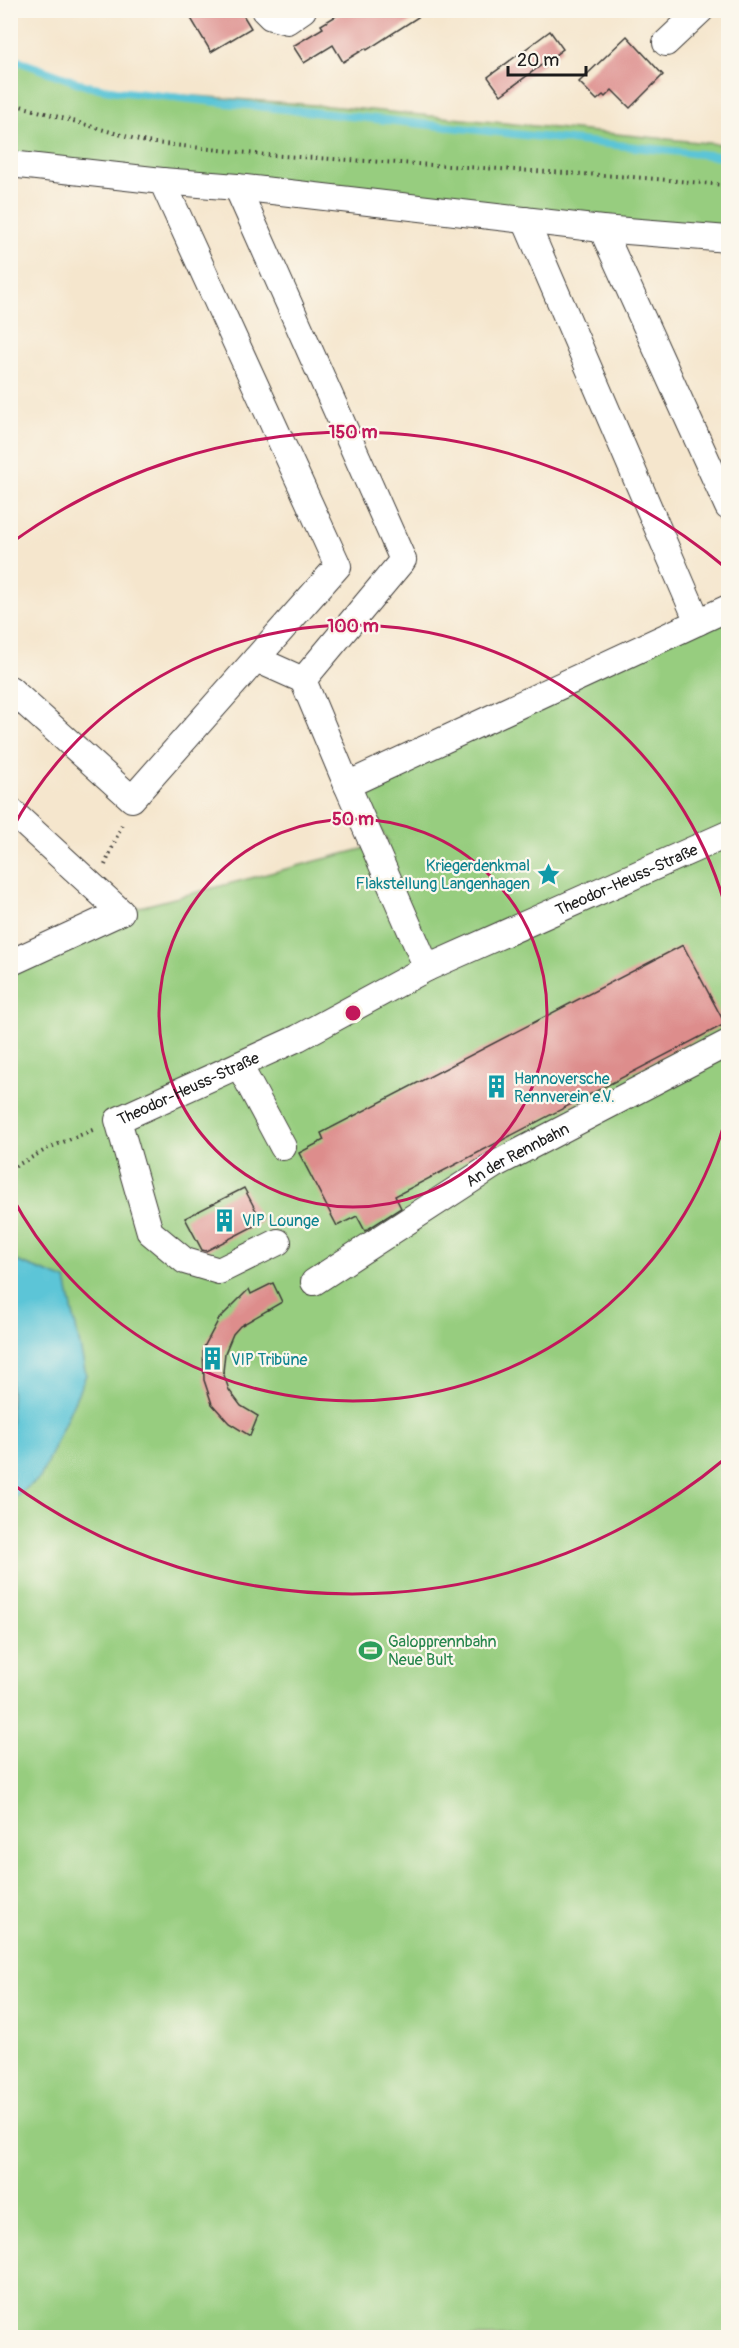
<svg xmlns="http://www.w3.org/2000/svg" width="739" height="2348" viewBox="0 0 739 2348" font-family="Pangolin,sans-serif">
	<style>
		.green { fill: #97cd7f; stroke: #5a744e; stroke-width: 1.5 }
		.water { fill: #5bc5d7; stroke: #3c707a; stroke-width: 1.5 }
		.lines { fill: none; stroke-linecap: round; stroke-linejoin: round }
		.stream { stroke: #5bc5d7; stroke-width: 8 }
		.building { fill: #dd8d8c }
		.minor-casing { stroke: #3d3a37; stroke-width: 28 }
		.path { stroke: #3d3a37; stroke-width: 4; stroke-dasharray: 1.5 4.5; stroke-linecap: butt }
		.minor { stroke: #fff; stroke-width: 26 }
		.ring { fill: none; stroke: #c2185b; stroke-width: 3 }
		.labels { text-anchor: middle; stroke-width: 4.5; stroke-linejoin: round; paint-order: stroke }
		.culture-label { font-size: 16px; fill: #0d838f; stroke: #fbf7ec; text-anchor: start }
		.street-label { font-size: 16px; fill: #1c1c1c; stroke: #fbf7ec }
		.leisure-label { font-size: 16px; fill: #27864d; stroke: #fbf7ec; text-anchor: start }
		.centre { fill: #c2185b; stroke: #fbf7ec; stroke-width: 3 }
		.ring-label { font-size: 18px; text-anchor: middle; font-weight: bold; fill: #c2185b; stroke: #fbf7ec; stroke-width: 4.5; stroke-linejoin: round; paint-order: stroke }
	</style>
	<rect width="100%" height="100%" fill="#fbf7ec"/>
	<filter id="ink" filterUnits="userSpaceOnUse"><feTurbulence type="fractalNoise" baseFrequency=".0167" numOctaves="2"/><feDisplacementMap in="SourceGraphic" scale="12" xChannelSelector="R" yChannelSelector="G"/><feConvolveMatrix kernelMatrix="1 2 1 2 8 2 1 2 1" color-interpolation-filters="sRGB"/></filter>
	<filter id="wash" filterUnits="userSpaceOnUse"><feTurbulence type="fractalNoise" baseFrequency=".008" numOctaves="4" result="noise"/><feDisplacementMap in="SourceGraphic" scale="24" xChannelSelector="R" yChannelSelector="G"/><feGaussianBlur stdDeviation="1.35" result="paint"/><feColorMatrix in="noise" values="0 0 0 0 0 0 0 0 0 0 0 0 0 0 0 0 0 1.4 0 .05"/><feComposite in="paint" operator="in"/></filter>
	<g filter="url(#wash)">
		<rect width="100%" height="100%" fill="#f5e6cd"/>
		<path class="green" d="M10,56l83,32 246,19 389,38v94l-717,-75z
			M728,608v1729h-717l-1,-1374 111,-51 268,-70 -42,-57z"/>
		<path class="water" d="M11,1259l55,21 20,95 -46,103 -29,22z"/>
		<g class="lines">
			<path class="stream" d="M10,58l77,28 29,5 612,66"/>
		</g>
		<g id="blocks">
			<path class="building" d="M186,10h54l11,18 -40,24z
				M346,10h83l-62,40 -1,-2 -23,14 -10,-17 -29,18 -11,-17 30,-18 -2,-3z
				M550,31l13,18 -62,46 -13,-18z
				M627,36l36,39 -33,33 -18,-18 -7,7 -2,-2 -6,5 -18,-18z
				M683,945l42,79 -330,172 6,12 -36,23 -8,-15 -20,10 -38,-73 25,-13 -3,-7z
				M244,1188l18,34 -56,29 -4,-1 -17,-32z
				M273,1283l9,19 -42,24 -7,8 -8,19 -2,19 6,18 12,16 17,10 -8,20 -21,-13 -17,-19 -8,-24 -1,-31 16,-30 30,-30 2,5z"/>
		</g>
	</g>
	<g filter="url(#ink)">
		<use href="#blocks" fill-opacity="0" stroke="#3d3a37" stroke-width="1.5"/>
		<g class="lines">
			<defs>
				<g id="minor">
					<path d="M264,10l7,7 16,4 16,-11"/>
					<path d="M666,43l35,-33"/>
					<path d="M10,164l152,17 176,385 -206,233 -122,-110"/>
					<path d="M162,181l75,6 365,42 126,10"/>
					<path d="M237,187l166,373 -100,120 44,105 381,-177"/>
					<path d="M525,220l173,402"/>
					<path d="M602,229l126,278"/>
					<path d="M256,659l47,21"/>
					<path id="s1" d="M347,785l80,183 301,-134"/>
					<path d="M10,810l111,102 -111,51"/>
					<path d="M239,1065l44,82"/>
					<path id="s2" d="M278,1242l-59,29 -34,-10 -35,-29 -32,-112 180,-82 129,-70"/>
					<path id="s3" d="M314,1282l180,-117 234,-122"/>
				</g>
			</defs>
			<use href="#minor" class="minor-casing"/>
			<path class="path" d="M10,103l136,39 120,13 367,22 92,8 3,-1
				M105,865l18,-43
				M10,1169l41,-22 44,-18"/>
			<use href="#minor" class="minor"/>
		</g>
	</g>
	<g class="ring">
		<circle cx="353" cy="1013" r="194"/>
		<path d="M728 1110A387 387 0 0 1 11 1195M11 831A387 387 0 0 1 728 916"/>
		<path d="M726 1458A581 581 0 0 1 11 1483M11 543A581 581 0 0 1 726 568"/>
	</g>
	<defs>
		<symbol id="sight-bare" viewBox="-9 -9 18 18"><path d="M0-6L1.8-2.2L6-1.7L2.9 1.2L3.7 5.4L0 3.3L-3.7 5.4L-2.9 1.2L-6-1.7L-1.8-2.2Z" fill="#0f9aa8" stroke="#fbf7ec" stroke-width="2.5" paint-order="stroke"/></symbol>
		<symbol id="building-bare" viewBox="-9 -9 18 18"><path d="M-4-6H4V6H1V3H-1V6H-4ZM-2.5-4.3h1.7v1.8h-1.7ZM.8-4.3h1.7v1.8H.8ZM-2.5-1h1.7V.8h-1.7ZM.8-1h1.7V.8H.8Z" fill="#0f9aa8" stroke="#fbf7ec" stroke-width="2.5" paint-order="stroke"/></symbol>
		<symbol id="stadium-bare" viewBox="-9 -9 18 18"><path d="M0-5a6.5 5 0 1 0 0 10a6.5 5 0 1 0 0-10ZM-3.5-1.8h7v3.6h-7Z" fill="#2e9e5b" stroke="#fbf7ec" stroke-width="2.5" paint-order="stroke"/></symbol>
	</defs>
	<g fill-rule="evenodd">
		<use href="#sight-bare" x="532" y="858" width="33" height="33"/>
		<use href="#building-bare" x="480" y="1070" width="33" height="33"/>
		<use href="#building-bare" x="208" y="1204" width="33" height="33"/>
		<use href="#building-bare" x="196" y="1342" width="33" height="33"/>
		<use href="#stadium-bare" x="354" y="1634" width="33" height="33"/>
	</g>
	<g class="labels">
		<g class="culture-label">
			<text x="530" y="871" text-anchor="end">Kriegerdenkmal<tspan x="530" dy="18">Flakstellung Langenhagen</tspan></text>
			<text x="514" y="1084">Hannoversche<tspan x="514" dy="18">Rennverein e.V.</tspan></text>
			<text x="242" y="1226">VIP Lounge</text>
			<text x="231" y="1365">VIP Tribüne</text>
		</g>
		<g class="street-label">
			<text dy="6" stroke="none"><textPath href="#s1" startOffset="418">Theodor-Heuss-Straße</textPath></text>
			<text dy="6" stroke="none"><textPath href="#s2" startOffset="340">Theodor-Heuss-Straße</textPath></text>
			<text dy="6" stroke="none"><textPath href="#s3" startOffset="240">An der Rennbahn</textPath></text>
		</g>
		<g class="leisure-label">
			<text x="388" y="1647">Galopprennbahn<tspan x="388" dy="18">Neue Bult</tspan></text>
		</g>
	</g>
	<circle cx="353" cy="1013" r="9" class="centre"/>
	<g class="ring-label">
		<text x="353" y="438">150 m</text>
		<text x="353" y="632">100 m</text>
		<text x="353" y="825">50 m</text>
	</g>
	<rect width="739" height="2348" fill="none" stroke="#fbf7ec" stroke-width="36"/>
	<path d="M508 66v9h78v-9" fill="none" stroke="#1c1c1c" stroke-width="3"/>
	<text x="517" y="66" font-size="18" fill="#1c1c1c" stroke="#fbf7ec" stroke-width="4.5" paint-order="stroke">20 m</text>
</svg>
